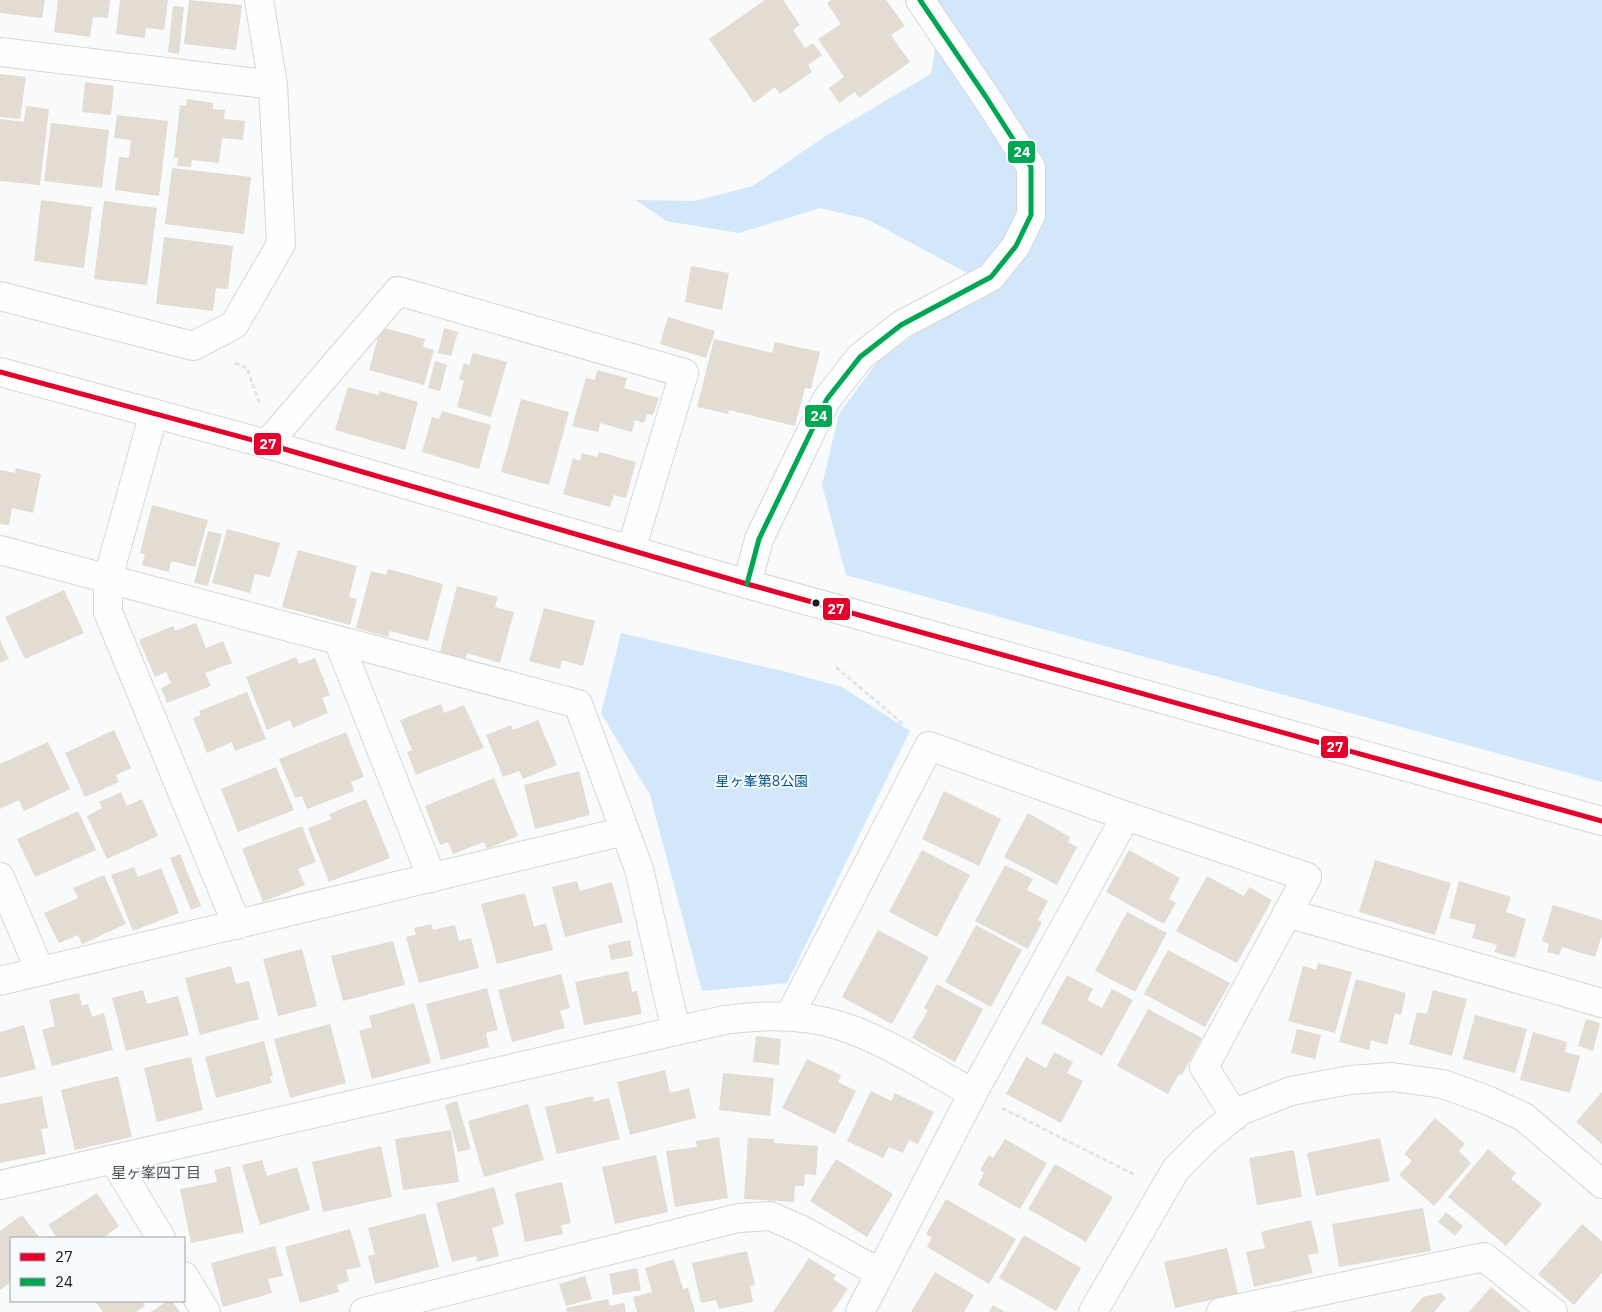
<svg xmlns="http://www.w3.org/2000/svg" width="1602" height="1312" viewBox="0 0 1602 1312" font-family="'IBM Plex Sans','Noto Sans JP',sans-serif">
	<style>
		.green { fill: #d2e7fa }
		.building { fill: #e2dcd2 }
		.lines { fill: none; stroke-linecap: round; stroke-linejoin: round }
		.minor-casing { stroke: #d5d6d7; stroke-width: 30 }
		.path { stroke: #e4e4e4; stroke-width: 3; stroke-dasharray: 5 2.5; stroke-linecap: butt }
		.minor { stroke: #fefefe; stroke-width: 28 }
		.bus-1-casing { stroke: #f7fafc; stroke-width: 9 }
		.bus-2-casing { stroke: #f7fafc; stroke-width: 9 }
		.bus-1 { stroke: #e4002b; stroke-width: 5 }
		.bus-2 { stroke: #00a651; stroke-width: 5 }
		.bus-dot { fill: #1a1b1c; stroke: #f7fafc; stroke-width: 2 }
		.labels { text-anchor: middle; stroke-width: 4; stroke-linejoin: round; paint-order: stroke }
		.park-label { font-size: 14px; fill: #00568a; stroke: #f7fafc }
		.neighbourhood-label { font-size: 15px; fill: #515355; stroke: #f7fafc }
		.line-badge { stroke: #f7fafc; stroke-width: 2 }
		.badge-label { font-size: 14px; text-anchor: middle; font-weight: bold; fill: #fff }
	</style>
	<rect width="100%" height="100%" fill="#f8fafb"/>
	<path class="green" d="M933,0h669v782l-756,-207 -24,-90 17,-71 41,-56 54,-36 33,-49 -100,-54 -47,-11 -81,25 -73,-12 -30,-21 59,1 58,-15 71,-49 107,-63 10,-63z
		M621,633l170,40 51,14 68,44 -123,252 -85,8 -52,-196 -49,-82z"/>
	<path class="building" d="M0,0h45l-3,18 -42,-5z
		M58,0h52l-2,18 -15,-1 -3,20 -36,-5z
		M120,0h48l-4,30 -18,-2 -1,10 -29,-4z
		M189,0l53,5 -6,45 -52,-6z
		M765,0h18l17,25 -7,5 12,18 8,-5 9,12 -14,10 4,7 -32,22 -5,-7 -21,16 -45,-64z
		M831,0h55l19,26 -14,9 19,27 -51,36 -4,-6 -16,11 -10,-15 15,-11 -26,-38 23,-15 -14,-21z
		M173,6l11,1 -5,47 -11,-2z
		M0,74l26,3 -6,42 -20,-2z
		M85,82l29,4 -3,29 -29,-3z
		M187,99l26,4v6l12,1 -1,9 21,2 -2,19 -21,-2 -3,25 -27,-3 -1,7 -14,-1 1,-8h-4l6,-53 6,1z
		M26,106l23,3 -9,76 -40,-4v-62l24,3z
		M117,115l51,6 -9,75 -44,-6 4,-33 10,1 2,-18 -17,-2z
		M51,123l58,7 -7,58 -58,-7z
		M172,168l79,9 -7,57 -79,-10z
		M41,200l51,7 -8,61 -50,-7z
		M104,201l53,7 -10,77 -53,-6z
		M164,237l69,9 -5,43 -12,-1 -3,23 -57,-7z
		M691,266l38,7 -7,37 -37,-8z
		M668,317l47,14 -9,27 -46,-14z
		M381,327l44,12 -2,8 11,3 -10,35 -55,-15z
		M444,328l14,4 -7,24 -13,-3z
		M714,339l58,14 3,-11 45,10 -9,37 -6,-1 -10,38 -66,-16 -1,4 -31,-7z
		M473,353l34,9 -16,55 -34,-10 7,-26 -5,-2 5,-16 5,2z
		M435,361l12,4 -7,26 -12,-3z
		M597,370l30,8 -3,10 35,10 -6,17 -6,-1 -3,9 -9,-3 -3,12 -32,-9 -2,9 -26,-6 14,-48 9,2z
		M348,387l30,8 2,-4 38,11 -13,48 -70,-20z
		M521,399l48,13 -20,73 -48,-13z
		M442,411l49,14 -12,44 -57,-17 10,-35 7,2z
		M599,452l37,10 -10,36 -12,-3 -4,12 -47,-13 10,-36 7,3 2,-8 15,4z
		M16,468l25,6 -8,39 -21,-5 -3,17 -9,-1v-54l15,3z
		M152,505l56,15 -13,47 -24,-6 -2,11 -27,-7 3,-11 -5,-1z
		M227,529l53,14 -10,34 -15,-3 -5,19 -38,-10z
		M208,531l14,3 -14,52 -14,-3z
		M298,550l59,16 -8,31 8,2 -7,26 -68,-18z
		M388,569l55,15 -15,57 -38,-10 -2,6 -32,-9 15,-57 15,4z
		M457,586l41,11 -3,10 19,5 -14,51 -33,-10 -2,6 -25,-7z
		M64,590l20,43 -59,26 -20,-42z
		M544,608l51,13 -12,45 -21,-6 -2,9 -31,-8z
		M196,623l10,25 17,-7 9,22 -27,10 6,13 -44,17 -6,-15 10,-5 -5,-11 -11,5 -16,-37 34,-14 2,5z
		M0,640l9,19 -9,4z
		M296,657l3,7 16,-6 15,37 -8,3 6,15 -35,15 -3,-8 -23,10 -21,-53z
		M247,692l19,47 -31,12 -3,-9 -25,11 -14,-35 8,-3 -2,-4z
		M441,704l3,9 20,-8 20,43 -68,27 -9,-23 5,-2 -12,-30z
		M538,720l19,45 -34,14 -4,-8 -16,6 -17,-42 25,-10 2,5z
		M114,730l17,38 -15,7 3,7 -34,15 -20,-44z
		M346,732l18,45 -13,5 3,9 -47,18 -5,-13 -7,2 -16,-39z
		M48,742l22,47 -46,22 -5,-11 -19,9v-45z
		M276,767l18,43 -56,22 -17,-43z
		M579,771l11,44 -55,14 -11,-44z
		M494,778l24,58 -31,13 -3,-7 -31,12 -5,-12 -8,3 -15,-39z
		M944,791l57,28 -22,47 -57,-27z
		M121,792l6,14 15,-7 16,37 -51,23 -20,-43 15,-8 -3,-6z
		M366,799l24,59 -61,24 -21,-54 24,-9 -3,-5z
		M78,811l18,39 -61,27 -18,-38z
		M1028,813l42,24 -2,5 9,5 -20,38 -53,-28z
		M302,826l14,36 -18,7 7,16 -42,17 -21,-53z
		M922,850l48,25 -33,62 -48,-25z
		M1129,850l51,28 -11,21 7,4 -12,21 -58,-32z
		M180,854l21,52 -10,4 -21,-52z
		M1375,860l76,23 -16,52 -76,-23z
		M1005,865l28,14 -6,11 21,11 -10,19 4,2 -14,27 -53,-28z
		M134,867l4,10 23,-9 18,45 -46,18 -22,-56z
		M104,875l22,49 -44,20 -4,-9 -19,8 -15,-30 34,-15 -5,-10z
		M1207,876l37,20 5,-9 23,13 -35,63 -61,-32z
		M577,881l3,10 32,-9 11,40 -58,15 -13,-50z
		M1459,881l52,16 -5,15 20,7 -11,39 -21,-6 3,-7 -25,-7 4,-13 -27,-7z
		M525,893l9,34 12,-4 7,27 -56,14 -16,-60z
		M1553,905l49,15v15l-7,22 -33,-10 -3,8 -12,-3 2,-8 -7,-3z
		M1127,912l40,21 -32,59 -40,-21z
		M431,924l2,6 22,-5 4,16 12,-3 8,30 -60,15 -13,-46 10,-2 -2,-7z
		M976,925l46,25 -31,57 -46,-25z
		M878,930l51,27 -37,67 -50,-27z
		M630,940l3,16 -22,4 -3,-15z
		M393,941l12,44 -62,16 -12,-45z
		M302,949l15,57 -39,10 -15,-57z
		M1168,950l62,33 -25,44 -61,-33z
		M1318,963l34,9 -17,61 -47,-12 15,-55 13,4z
		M231,966l5,18 13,-3 10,38 -59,16 -15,-57z
		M628,971l4,21 5,-1 5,23 -58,11 -9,-43z
		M561,974l9,34 -10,3 5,17 -53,14 -14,-52z
		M1067,975l26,14 -6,11 15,8 10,-19 21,11 -31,56 -61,-33z
		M1356,979l50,14 -5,22 -6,-2 -8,32 -16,-5 -2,10 -30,-8z
		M937,984l46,25 -28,53 -43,-24 16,-28 -4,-2z
		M487,988l11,42 -12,3 3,14 -48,13 -15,-56z
		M143,990l4,14 31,-8 11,39 -63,16 -14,-53z
		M1433,990l34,9 -15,57 -43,-12 8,-32 10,2z
		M79,993l3,13 6,-2 4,13 12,-4 9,37 -61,16 -10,-36 13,-4 -6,-26z
		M414,1003l17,60 -59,16 -13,-48 13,-4 -3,-11z
		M1148,1009l54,29 -20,37 -3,-1 -11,20 -51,-28z
		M1475,1015l52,14 -12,44 -52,-14z
		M1586,1019l14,4 -7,28 -15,-5z
		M330,1024l16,59 -56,15 -16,-59z
		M24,1025l12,44 -36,9v-46z
		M1297,1029l24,6 -6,24 -24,-6z
		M1533,1032l34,10 -2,10 15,4 -10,37 -50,-13z
		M756,1036l25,3 -2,26 -26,-3z
		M264,1041l9,35h-3l2,7 -56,15 -11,-41z
		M1054,1052l19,10 -6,11 16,8 -22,42 -55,-29 20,-37 20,11z
		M191,1057l12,53 -46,12 -13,-54z
		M807,1059l34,16 -3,7 18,9 -21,43 -53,-26z
		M665,1070l5,23 19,-5 7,30 -66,17 -13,-53z
		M723,1073l51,5 -4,38 -51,-6z
		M118,1076l14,61 -57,13 -14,-60z
		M871,1091l20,10 4,-8 39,19 -16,32 -9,-4 -6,13 -14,-6 -6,11 -36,-17z
		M1602,1092v52l-26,-22z
		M42,1096l6,32 -7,1 5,25 -46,9v-59z
		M593,1096l1,6 15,-4 11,41 -63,15 -12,-47z
		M457,1101l14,48 -13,3 -13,-47z
		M528,1104l16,56 -60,17 -16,-56z
		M1435,1118l30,26 -6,7 12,12 -37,43 -35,-31 13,-14 -8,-7z
		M451,1130l8,52 -56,8 -8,-51z
		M719,1137l9,61 -53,9 -9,-56 31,-4 -1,-6z
		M748,1138l26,1v4l44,3 -2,29 -11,-1 -1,12h-9l-1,16 -50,-3z
		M1380,1138l10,43 -74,15 -9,-43z
		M1005,1139l42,24 -27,46 -42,-24 6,-12 -4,-3 9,-15 4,3z
		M381,1146l11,51 -69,15 -11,-50z
		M1488,1149l28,24 -5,6 31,25 -36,42 -58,-49z
		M1294,1150l8,47 -45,8 -8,-47z
		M656,1155l12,57 -53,12 -13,-57z
		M836,1159l57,35 -26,43 -57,-36z
		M262,1160l5,16 30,-9 13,43 -50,15 -18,-60z
		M1055,1164l58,33 -27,45 -58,-33z
		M230,1166l14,66 -53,11 -11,-54 37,-7 -3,-12z
		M562,1182l9,41 -10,2 2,9 -38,8 -10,-49z
		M494,1187l10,37 -12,4 7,28 -22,6 -1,-6 -24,6 -16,-59z
		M97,1193l22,33 -16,12h-46l-9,-13z
		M946,1199l70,40 -27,45 -62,-37 5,-9 -6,-4z
		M1423,1208l8,43 -92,16 -7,-43z
		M1446,1212l17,14 -8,10 -17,-14z
		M425,1213l14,54 -64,17 -7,-28 7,-2 -7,-26z
		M22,1215l18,23h-29v44l-11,8v-59z
		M1311,1220l8,33 -11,2 5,18 -59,14 -8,-35 19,-4 -4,-16z
		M1582,1224l20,17v32l-28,32 -36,-31z
		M350,1229l11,38 -15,3 3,11 -12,4 2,7 -39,11 -15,-56z
		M1024,1235l57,33 -25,43 -57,-33z
		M275,1246l8,30 -15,3 4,14 -49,14 -12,-44z
		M1227,1248l11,46 -63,14 -11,-46z
		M747,1251l8,34 -5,1 3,16 -34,7 -3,-9 -15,3 -9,-40z
		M809,1258l27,17 -3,4 15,10 -16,23h-59z
		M674,1259l9,30 5,-1 7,24h-58l-4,-15 19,-5 -7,-24z
		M637,1268l4,22 -28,5 -4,-21z
		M935,1272l39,23 -10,17h-53z
		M585,1276l7,23 -26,7 -7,-22z
		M1491,1287l30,25h-52z
		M1441,1293l5,5 -12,14h-24l13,-15z
		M608,1299l2,7 14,-3 2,9h-59l-1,-4z
		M95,1301h47l3,5 -9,6h-33z
		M167,1301h5l8,11h-29z
		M993,1305l12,7h-16z"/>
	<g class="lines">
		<defs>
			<path id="minor" d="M0,52l273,33
				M0,296l193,50 41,-21 47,-81 -8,-159 -14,-85
				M0,372l267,72 480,140 855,237
				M154,413l-46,165v34l129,313
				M267,444l131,-153 286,82 -53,177
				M0,550l578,154 61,165 37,162
				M747,584l12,-45 68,-140 33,-42 41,-32 90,-48 25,-31 15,-31v-48l-45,-70 -66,-97
				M338,640l94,238
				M0,877l40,94
				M1287,913l315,90
				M0,981l625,-150
				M789,1017l140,-271 197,70 181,61 -103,190 31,49
				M113,1159l48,79
				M0,1185l724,-165c37,-5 81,-6 117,6 46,15 89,44 132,67
				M184,1276l22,36
				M364,1312l374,-94 32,-2 30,13 80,44
				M860,1312l113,-219 153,-277
				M1093,1312l83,-143 29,-29 35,-29 51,-20 59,-11 42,-3 51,7 44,16 37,17 78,67
				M1221,1312l263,-55 69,55"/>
		</defs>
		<use href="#minor" class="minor-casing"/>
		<path class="path" d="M235,363l12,5 12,34
			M836,667l68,58
			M1002,1108l133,67"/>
		<use href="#minor" class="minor"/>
		<defs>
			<path id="bus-1" d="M0,372l267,72 480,140 855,237"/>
			<path id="bus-2" d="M747,584l12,-45 68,-140 33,-42 41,-32 90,-48 25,-31 15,-31v-48l-45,-70 -66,-97"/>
		</defs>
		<use href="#bus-1" class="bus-1-casing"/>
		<use href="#bus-2" class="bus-2-casing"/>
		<use href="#bus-1" class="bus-1"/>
		<use href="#bus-2" class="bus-2"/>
	</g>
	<circle class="bus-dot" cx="816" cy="603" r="4.5"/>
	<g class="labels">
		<g class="park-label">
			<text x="762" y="786">星ヶ峯第8公園</text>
		</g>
		<g class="neighbourhood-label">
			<text x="156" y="1178">星ヶ峯四丁目</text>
		</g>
	</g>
	<g class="line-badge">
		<rect x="1007" y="140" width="29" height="24" rx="5" fill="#00a651"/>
		<rect x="804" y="404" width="29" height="24" rx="5" fill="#00a651"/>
		<rect x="253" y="432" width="29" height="24" rx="5" fill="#e4002b"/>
		<rect x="822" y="597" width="29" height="24" rx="5" fill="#e4002b"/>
		<rect x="1320" y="735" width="29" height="24" rx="5" fill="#e4002b"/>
	</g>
	<g class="badge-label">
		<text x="1022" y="157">24</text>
		<text x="819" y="421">24</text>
		<text x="268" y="449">27</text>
		<text x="836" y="614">27</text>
		<text x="1335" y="752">27</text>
	</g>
	<rect x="10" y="1237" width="175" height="65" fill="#f7fafc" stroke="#9fa1a2"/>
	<rect x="20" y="1253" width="25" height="8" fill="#e4002b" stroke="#9fa1a2"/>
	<text x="55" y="1262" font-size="15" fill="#1a1b1c">27</text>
	<rect x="20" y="1278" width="25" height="8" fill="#00a651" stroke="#9fa1a2"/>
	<text x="55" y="1287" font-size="15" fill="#1a1b1c">24</text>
</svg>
